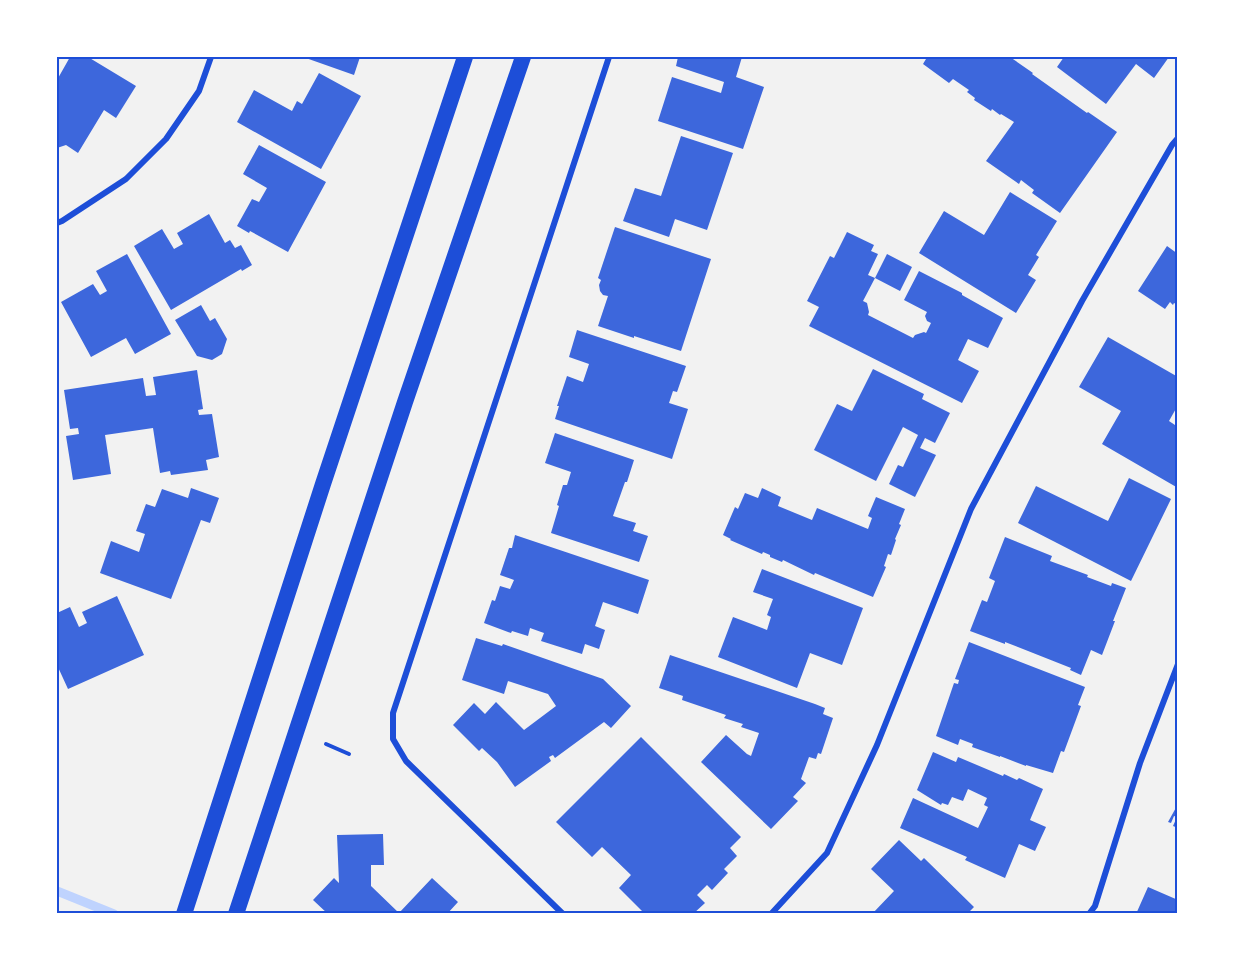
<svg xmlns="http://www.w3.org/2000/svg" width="1235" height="971" viewBox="0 0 1235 971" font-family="Raleway,sans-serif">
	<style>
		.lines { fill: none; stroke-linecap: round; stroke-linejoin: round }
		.stream { stroke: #bfd3fe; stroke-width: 9 }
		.building { fill: #3d67dc }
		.path { stroke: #1d4ed8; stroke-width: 4 }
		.minor { stroke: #1d4ed8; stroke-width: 6 }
		.trunk { stroke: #1d4ed8; stroke-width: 16 }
		.neatline { fill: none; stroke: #1d4ed8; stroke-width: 2 }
	</style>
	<rect width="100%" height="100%" fill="#f2f2f2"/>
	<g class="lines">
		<path class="stream" d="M57,891l57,23"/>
	</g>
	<path class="building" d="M70,57h18l48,29 -20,32 -12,-8 -26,43 -12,-8 -9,3v-68z
		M303,57h57l-6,18z
		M678,57h64l-6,20 28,10 -21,62 -85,-28 14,-44 49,16 3,-11 -48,-16z
		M923,57h87l23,16 -1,1 55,39 1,-1 29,20 -57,81 -28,-20 2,-3 -13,-10 -2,4 -33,-23 28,-39 -13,-8 -1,1 -8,-6 -1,2 -17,-11 1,-2 -8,-6 2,-2 -16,-11 -4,4 -26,-19 3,-5z
		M1064,57h105l-15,21 -18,-14 -30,40 -49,-37z
		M319,73l42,23 -40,73 -84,-47 17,-32 38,21 5,-10 5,3z
		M681,136l52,17 -26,77 -32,-11 -6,18 -46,-16 12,-33 26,8z
		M259,145l67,37 -38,70 -38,-21 -1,2 -12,-7 15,-27 7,3 8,-14 -24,-14z
		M1010,192l47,29 -21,34 3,2 -11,18 8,5 -20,33 -97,-60 25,-42 40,24z
		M209,214l16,29 5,-3 5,8 6,-3 11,20 -10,6 -1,-2 -70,41 -37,-64 28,-17 12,20 9,-5 -6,-11z
		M615,227l96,32 -30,92 -47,-15v2l-36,-12 10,-30 -5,-1 -3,-4 -1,-6 2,-5 -3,-2z
		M847,232l27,13 -3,6 7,3 -10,21 7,3 -12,23 4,2 2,9 -1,3 45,23 2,-3 9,-3 2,1 5,-10 -4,-2 -2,-5 2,-4 -23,-12 15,-29 43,22v2l41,23 -15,30 -20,-9 -10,21 21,11 -17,32 -153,-77 10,-19 -12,-6 23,-45 4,2z
		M1167,246l11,8v51l-4,-2 -1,2 -3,-3 -5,7 -27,-18z
		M127,254l44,80 -36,20 -9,-16 -35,19 -30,-55 32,-18 7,11 7,-4 -11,-20z
		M887,254l25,13 -12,24 -25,-13z
		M201,305l9,16 5,-3 12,21 -5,15 -10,6 -15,-4 -22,-36z
		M577,330l109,36 -9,26 -4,-1 -4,12 19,6 -16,50 -117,-40 4,-13h-2l10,-30 16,6 6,-18 -20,-7z
		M1108,337l70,40v28l-9,16 9,6v61l-76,-44 19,-33 -42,-24z
		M873,369l51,25 -2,5 28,14 -15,30 -10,-5 -5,10 16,7 -21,42 -26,-13 9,-19 5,2 15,-32 -15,-8 -27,54 -62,-31 23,-46 15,7z
		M197,370l6,39 -5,1 1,5 13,-1 7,43 -13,3 2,10 -37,5 -1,-4 -10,2 -7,-45 -48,7 6,39 -38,6 -7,-44 13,-2 -1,-6 -8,1 -6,-39 79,-12 3,18 10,-1 -3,-18z
		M555,433l79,27 -7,22h-2l-12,34 23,7 -3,8 15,5 -9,26 -88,-29 8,-27 -2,-1 6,-20h4l4,-13 -26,-9z
		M1129,478l42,21 -40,82 -113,-58 18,-37 72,35z
		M191,488l28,10 -9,25 -9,-3 -30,79 -71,-26 11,-32 28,11 6,-18 -9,-3 10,-27 9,3 7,-18 26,9z
		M762,488l19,9 -3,9 34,14 5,-12 51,21 4,-11 -4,-2 8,-19 29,12 -6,15 2,1 -6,14 1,1 -5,15 -3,-1 -4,12 2,1 -13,30 -58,-24 -1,2 -31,-15 -1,2 -12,-5v-2l-7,-3 -1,2 -32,-14 1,-1 -8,-4 12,-28 3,2 7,-16 13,5z
		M515,535l134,45 -11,34 -35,-12 -8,24 10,4 -6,19 -14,-5 -3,10 -41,-13 3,-8 -14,-5 -2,8 -16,-5 -1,2 -27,-10 8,-23 3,1 5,-15 10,3 4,-9 -14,-5 9,-27h3z
		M1005,537l47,19 -2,5 38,14 -1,2 24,9 1,-3 14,5 -13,33h2l-13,34 -11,-5 -10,25 -11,-5 1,-2 -66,-26v2l-35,-13 12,-31 5,2 8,-21 -6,-3z
		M762,569l101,39 -21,57 -32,-12 -13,35 -79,-31 15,-40 34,13 4,-13 -4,-2 6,-16 -20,-7z
		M117,596l27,59 -76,34 -11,-24v-52l13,-6 9,20 8,-4 -5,-11z
		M476,638l26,8 1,-2 100,35 28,27 -20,22 -7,-6 -49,36 -2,-3 -4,2 2,4 -36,26 -18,-25 -15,-14 -3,3 -26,-26 21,-22 11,11 11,-12 28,28 32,-24 -8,-12 -40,-13 -4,13 -42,-14z
		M969,642l116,45 -7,18 3,1 -17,46 -3,-1 -8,22 -27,-8v1l-26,-10v1l-28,-10 1,-3 -13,-5 -2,6 -22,-9 18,-53 4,1 1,-4 -4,-1z
		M670,655l145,49 10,4 -2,6 10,4 -12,36 -3,-1 -2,6 -7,-2 -8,22 5,4 -13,14 5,4 -27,28 -70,-67 25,-27 21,19 4,2 8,-23 -18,-6 2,-3 -19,-6 2,-3 -44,-15 1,-4 -24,-8z
		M641,737l100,100 -11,11 7,8 -13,13 4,4 -16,17 -5,-5 -10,10 8,8 -12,11h-8l-3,-3 -3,3h-34l-26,-26 12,-13 -29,-28 -10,10 -36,-35z
		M933,752l23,10 2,-5 45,19 1,-2 13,6 2,-2 24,11 -13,31 16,7 -11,24 -16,-7 -14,34 -40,-18 2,-3 -67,-29 13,-30 65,30 10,-21 -4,-2 3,-7 -19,-9 -5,12 -11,-4 -4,8 -6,-2 -1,2 -24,-15z
		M1178,804v24l-5,-2 4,-9 -3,-1 -3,7 -3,-1z
		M383,834l1,31h-13v21l28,27 33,-35 26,24 -11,12h-119l-15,-14 21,-22 5,5 -2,-48z
		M899,840l22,21 3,-3 50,49 -7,7h-95l22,-23 -23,-22z
		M1148,887l30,13v14h-42z"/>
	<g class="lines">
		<path class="path" d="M326,744l23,10"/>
		<path class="minor" d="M57,223l5,-2 64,-42 40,-40 33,-48 12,-34
			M563,914l-157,-153 -13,-22v-26l216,-656
			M771,914l56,-61 50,-108 94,-236 111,-208 90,-156 6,-7
			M1089,914l6,-8 45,-143 38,-99"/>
		<path class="trunk" d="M184,914l139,-430 142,-427
			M236,914l169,-512 118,-345"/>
	</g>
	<rect width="1235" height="971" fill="none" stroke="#ffffff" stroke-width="117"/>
	<rect x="58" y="58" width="1118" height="854" class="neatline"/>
</svg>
